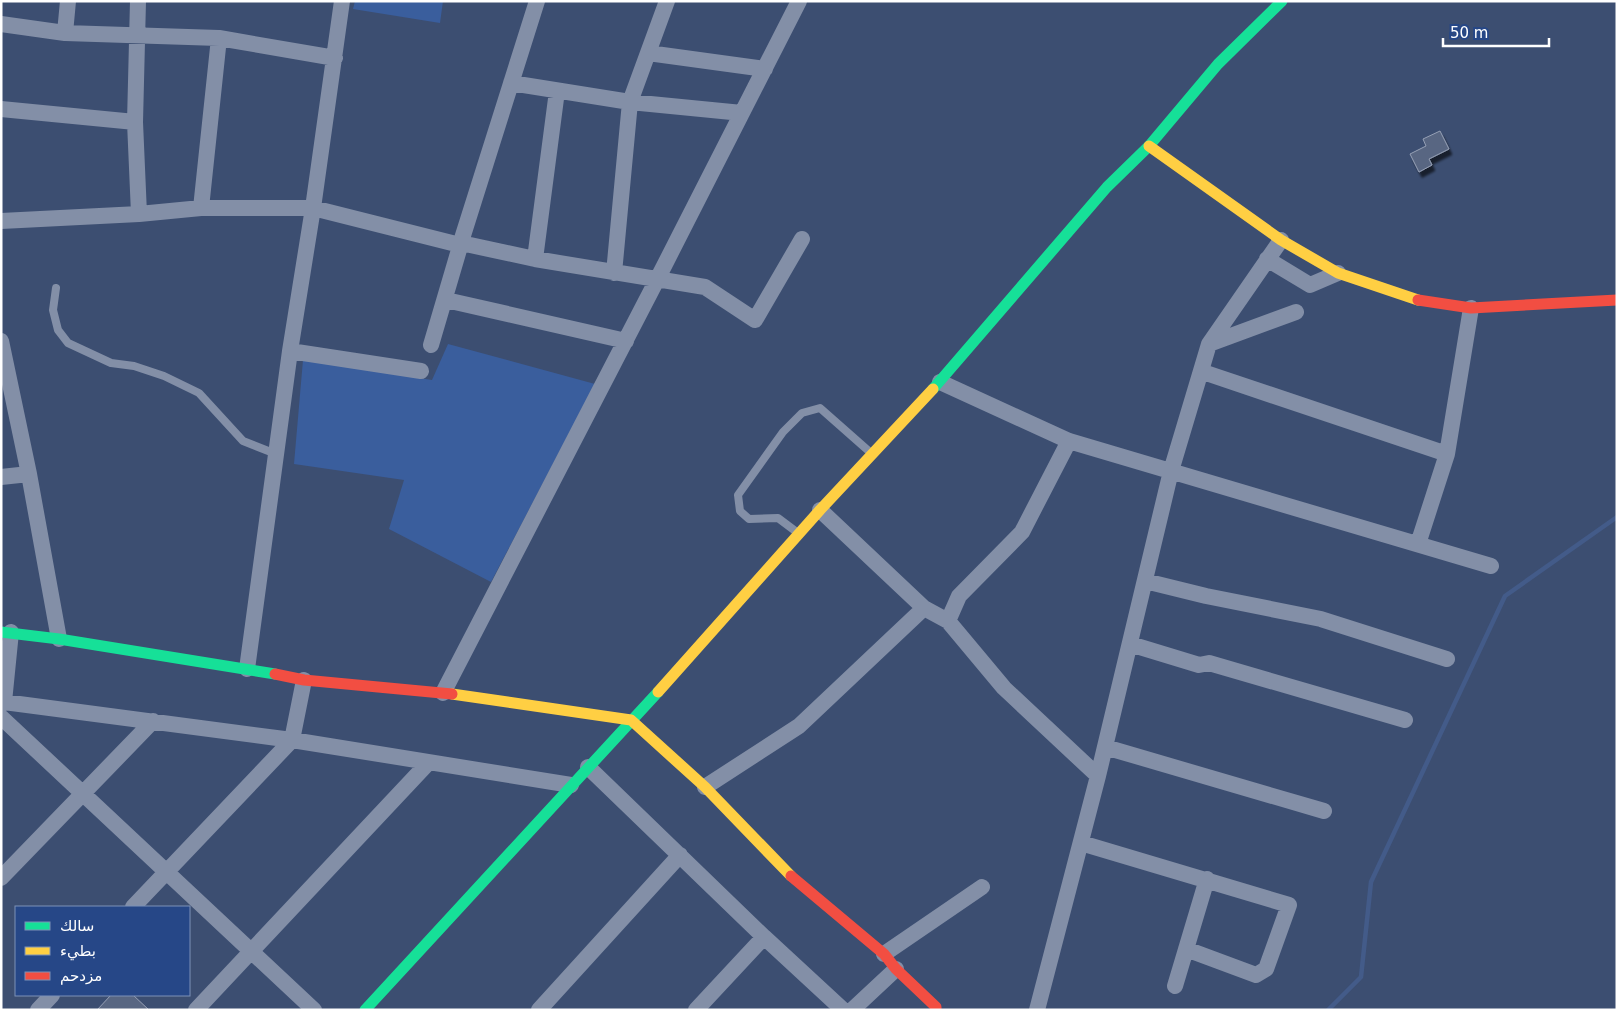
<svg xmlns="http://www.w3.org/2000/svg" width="1618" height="1011" viewBox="0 0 1618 1011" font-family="'DejaVu Sans',Vazirmatn,sans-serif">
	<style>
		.green { fill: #3a5e9d }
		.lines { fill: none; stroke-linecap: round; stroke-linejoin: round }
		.stream { stroke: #435b89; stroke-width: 4.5 }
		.building { fill: #586682; stroke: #96a0b5; filter: url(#shadow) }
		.lane { stroke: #838fa7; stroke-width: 8 }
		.street { stroke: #838fa7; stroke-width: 16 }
		.fast { stroke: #16e098; stroke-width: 11 }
		.slow { stroke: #ffcf43; stroke-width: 11 }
		.jam { stroke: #f24e42; stroke-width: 11 }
	</style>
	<defs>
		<filter id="shadow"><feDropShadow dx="3" dy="5.5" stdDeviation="1" flood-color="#0009"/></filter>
	</defs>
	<rect width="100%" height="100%" fill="#3c4e71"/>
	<path class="green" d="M355,1h88l-3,22 -87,-14z
		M448,344l147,40 -104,198 -102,-53 15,-49 -110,-16 9,-104 129,20z"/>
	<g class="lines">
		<path class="stream" d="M1328,1010l33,-33 10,-95 134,-286 112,-79"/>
	</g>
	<path class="building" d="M1440,131l9,18 -20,10 3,6 -13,7 -9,-18 16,-8 -3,-7z
		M111,995h22l16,15h-52z"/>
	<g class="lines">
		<path class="lane" d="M56,288l-3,22 5,20 10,13 43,20 23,3 30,10 35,17 44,48 33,13
			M798,533l-20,-15 -29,1 -9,-8 -2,-16 45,-63 19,-19 18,-5 51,45"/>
		<path class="street" d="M138,1l-3,121 4,92
			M1,24l64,9 154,5 116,20
			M65,33l3,-32
			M648,53l117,16
			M511,83l119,19 112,11
			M1,109l134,13
			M201,208l18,-170
			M1,221l138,-7 62,-6h112l147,37 1,-2 74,16 170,28 50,33 47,-81
			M460,245l77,-244
			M535,259l22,-168
			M1267,259l43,26 28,-12
			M614,273l16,-171 37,-101
			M446,300l180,41
			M1,341l28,133 30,165
			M1209,344l72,-104
			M431,345l30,-102
			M290,351l131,20
			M1203,372l244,82
			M940,382l129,59 422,125
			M1,477l28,-3
			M820,510l104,98 24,13 56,67 94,88
			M1418,544l29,-90 24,-146
			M1145,581l61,15 115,23 126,40
			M948,621l11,-25 63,-64 47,-91
			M1130,644l69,21 10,-2 196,57
			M247,669l43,-318 23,-143 29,-207
			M443,693l219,-423 137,-269
			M4,702l288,38 279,45
			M1,704l3,-2 7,-70
			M1,717l313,293
			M1105,747l219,64
			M588,767l176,170 79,73
			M705,787l94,-61 125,-118
			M1081,843l208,62 -23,64 -10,6 -70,-26
			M1,878l152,-157
			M133,907l159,-167 12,-60
			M884,954l98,-67
			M1175,986l32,-107
			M38,1010l14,-15
			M196,1010l233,-248
			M539,1010l141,-155
			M696,1010l68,-73
			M852,1010l44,-41
			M1037,1010l61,-234 73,-305 38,-127 87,-32"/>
		<path class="fast" d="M933,389l174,-202 42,-41 69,-82 64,-63
			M1,632l58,7 216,35
			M365,1010l293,-318"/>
		<path class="slow" d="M1149,146l132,94 57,33 80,27
			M658,692l162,-182 113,-121
			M452,694l179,26 74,67 86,89"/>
		<path class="jam" d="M1418,300l53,8 146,-8
			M275,674l29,6 148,14
			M791,876l93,78 12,15 40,38v3"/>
	</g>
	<rect width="1618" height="1011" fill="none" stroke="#ffffff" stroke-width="5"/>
	<rect x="15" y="906" width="175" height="90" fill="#264787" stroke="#7d91b7"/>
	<rect x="25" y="922" width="25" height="8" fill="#16e098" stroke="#7d91b7"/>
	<text x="60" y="931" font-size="15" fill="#ffffff">سالك</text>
	<rect x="25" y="947" width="25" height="8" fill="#ffcf43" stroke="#7d91b7"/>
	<text x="60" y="956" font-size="15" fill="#ffffff">بطيء</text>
	<rect x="25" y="972" width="25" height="8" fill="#f24e42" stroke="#7d91b7"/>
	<text x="60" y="981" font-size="15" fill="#ffffff">مزدحم</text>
	<path d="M1443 38v8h106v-8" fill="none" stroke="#ffffff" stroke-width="2.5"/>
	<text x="1450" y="38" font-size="15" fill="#ffffff" stroke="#264787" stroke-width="4" paint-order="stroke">50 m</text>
</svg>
